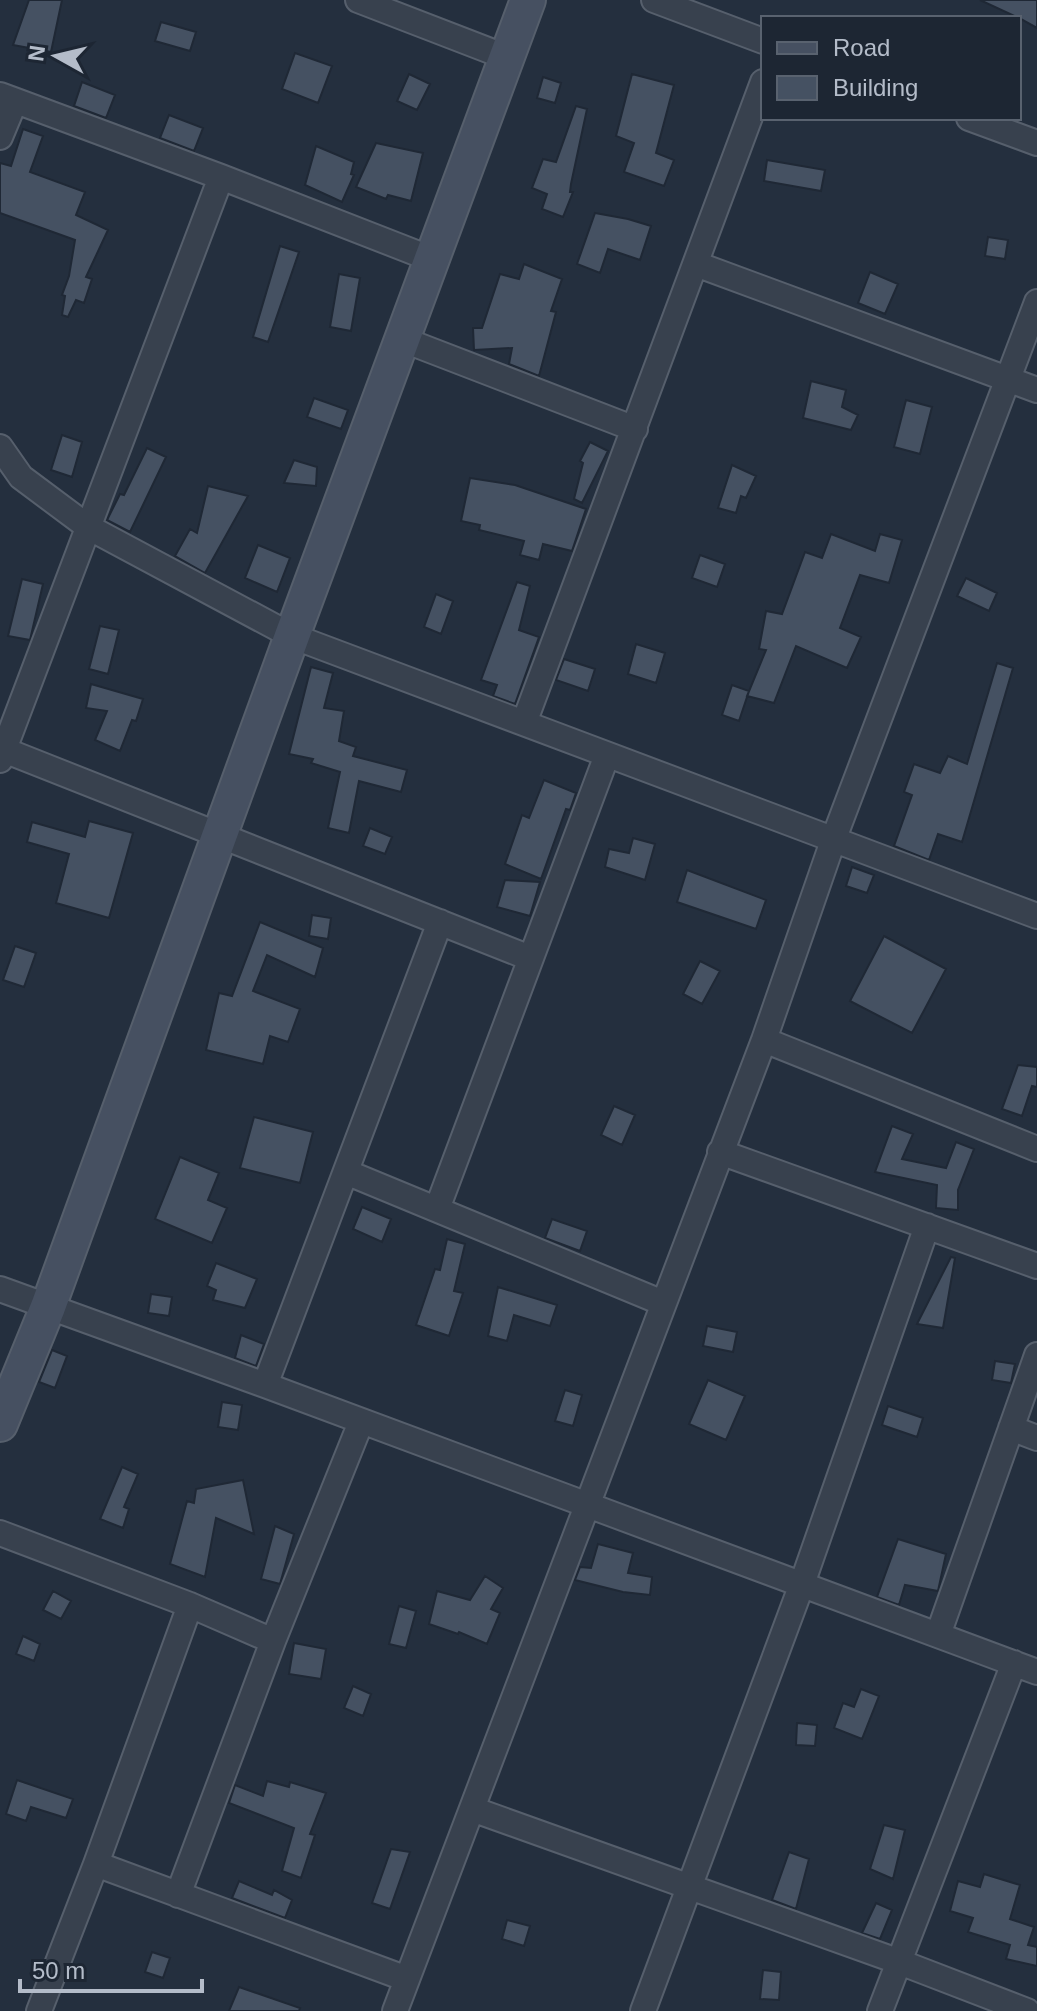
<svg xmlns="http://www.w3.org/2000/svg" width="1037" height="2011" viewBox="0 0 1037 2011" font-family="Arial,sans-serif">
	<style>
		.building { fill: #455162; stroke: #1f2835; stroke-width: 2 }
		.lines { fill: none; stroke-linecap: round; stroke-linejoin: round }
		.street-casing { stroke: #565f6c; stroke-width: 28 }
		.secondary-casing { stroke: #565f6c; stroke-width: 38 }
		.street { stroke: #38414e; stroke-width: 24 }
		.secondary { stroke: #465061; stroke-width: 34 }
	</style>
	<rect width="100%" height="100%" fill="#242f3e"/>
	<path class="building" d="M29,0h33l-11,52 -38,-7z
		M980,0h57v28l-18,-10z
		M161,22l35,10 -6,19 -35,-10z
		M295,53l37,13 -14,37 -36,-14z
		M409,74l21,10 -13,26 -20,-9z
		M632,74l42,11 -18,68 18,7 -10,26 -40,-14 10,-29 -18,-7z
		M543,77l18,6 -6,20 -18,-5z
		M82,82l33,13 -9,23 -32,-12z
		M576,106l11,3 -16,75 -1,8h3l-10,25 -21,-8 5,-15 -15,-6 11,-29 13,3z
		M169,115l34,13 -9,23 -34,-13z
		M23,129l20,7 -13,36 55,20 -9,23 32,15 -22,47 6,2 -8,24 -8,-3 -8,17 -6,-2 3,-19 -3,-1 7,-19 6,-36 -75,-27v-50l11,3z
		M376,143l47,10 -12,48 -23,-6 -2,4 -30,-12z
		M316,146l38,16 -3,12 3,1 -12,27 -37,-17z
		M767,160l58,10 -4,21 -57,-10z
		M595,213l33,6 23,7 -11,34 -32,-11 -8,24 -23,-9z
		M988,237l20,3 -3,19 -20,-3z
		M280,246l19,6 -31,90 -15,-5z
		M524,264l38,15 -11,32 5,1 -17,64 -30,-12 3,-16 -38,2 -1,-22h9l18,-54 19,5z
		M870,272l28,12 -13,30 -27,-11z
		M339,274l21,4 -9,53 -21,-4z
		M811,381l35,9 -4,17 16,8 -7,15 -48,-12z
		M314,398l34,12 -7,19 -34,-12z
		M906,400l26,7 -12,47 -26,-7z
		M62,435l20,7 -10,35 -21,-7z
		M590,442l18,9 -26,52 -8,-4 9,-36 -3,-2z
		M147,448l19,9 -36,75 -23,-12 13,-26 4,1z
		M294,460l23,7 -1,19 -32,-3z
		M732,465l24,11 -10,22 -5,-2 -5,17 -18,-5z
		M470,478l45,7 71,24 -14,42 -29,-7 -4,16 -19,-5 4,-14 -45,-11 1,-5 -19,-4z
		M208,486l40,10 -43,77 -30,-17 15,-27 7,4z
		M831,534l44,17 5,-17 22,6 -13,43 -29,-8 -20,53 21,9 -14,31 -51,-22 -22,57 -27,-7 19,-46 -7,-1 7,-38 16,3 23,-62 17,6z
		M258,545l32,13 -13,34 -32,-14z
		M700,555l25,9 -8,23 -25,-9z
		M966,578l31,15 -8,18 -32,-15z
		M22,579l21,5 -13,56 -22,-4z
		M517,582l13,4 -11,44 20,7 -24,67 -22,-8 4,-11 -16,-5z
		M436,594l17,7 -12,33 -17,-7z
		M100,626l19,4 -11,44 -19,-5z
		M636,644l29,9 -9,30 -28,-9z
		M564,659l31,10 -7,22 -32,-11z
		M997,663l16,5 -51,174 -24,-8 -9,26 -35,-14 18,-51 -8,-3 10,-28 26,9 8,-17 19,8z
		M311,667l22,6 -9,35 20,3 -5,30 17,6 -3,9 54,14 -6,22 -42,-11 -10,52 -21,-5 12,-56 -29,-9 2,-4 -24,-5z
		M91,684l52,15 -7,22 -4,-1 -12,31 -25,-11 12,-29 -21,-3z
		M732,685l17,6 -10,30 -17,-6z
		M544,780l32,13 -6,17 -4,-1 -25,70 -36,-15 17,-49 7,3z
		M89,821l44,12 -24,85 -53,-15 13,-49 -42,-12 5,-20 53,15z
		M370,828l22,9 -7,17 -22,-8z
		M633,838l22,6 -10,36 -40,-13 4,-18 20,4z
		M852,867l22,8 -7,18 -21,-7z
		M687,870l79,30 -10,29 -79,-27z
		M505,880l35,2 -10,34 -33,-9z
		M312,915l19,3 -3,21 -19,-3z
		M260,922l63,26 -8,29 -48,-22 -14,36 47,18 -12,33 -18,-6 -7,28 -57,-14 13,-57 13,3z
		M884,936l62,33 -34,64 -62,-32z
		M15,946l21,7 -12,34 -21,-7z
		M700,961l20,10 -18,33 -19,-10z
		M1018,1065l19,2v20l-5,-1 -10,30 -20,-7z
		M614,1106l21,9 -13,30 -21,-10z
		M254,1117l59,15 -13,51 -60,-15z
		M892,1126l21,8 -11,25 44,9 10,-26 18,7 -16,41v20l-22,-2 1,-23 -62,-13z
		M180,1157l39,16 -11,27 19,8 -15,35 -57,-24z
		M362,1207l29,12 -9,23 -29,-13z
		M552,1219l35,12 -7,20 -35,-13z
		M447,1239l18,5 -11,47 9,2 -14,43 -33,-11 19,-56 5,1z
		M951,1257l4,1 -12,70 -26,-4z
		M216,1263l41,16 -12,29 -32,-8 3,-10 -9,-4z
		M498,1287l59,18 -7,21 -36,-11 -7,26 -19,-5z
		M151,1294l21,3 -3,19 -21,-3z
		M707,1326l30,6 -4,20 -30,-6z
		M241,1335l23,9 -8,22 -21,-8z
		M52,1350l15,6 -12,32 -16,-6z
		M995,1361l20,3 -4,19 -19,-3z
		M708,1380l37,16 -19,44 -37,-16z
		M565,1390l17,5 -9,31 -18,-5z
		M222,1402l20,3 -4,25 -20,-3z
		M888,1406l35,12 -6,19 -35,-12z
		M122,1467l16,7 -14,33 5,2 -6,19 -23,-9z
		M243,1480l11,54 -38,-16 -11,59 -35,-13 17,-63 7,2 2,-14z
		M275,1526l19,8 -14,50 -19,-5z
		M898,1539l48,15 -8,37 -33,-6 -6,20 -22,-8z
		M598,1544l35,9 -5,20 24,4 -2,18 -27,-3 -48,-12 5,-13 11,1z
		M485,1576l18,12 -12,21 9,4 -13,31 -28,-12 -1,2 -29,-10 8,-33 33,9z
		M53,1591l18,10 -10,18 -18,-9z
		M399,1606l17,5 -10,37 -17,-4z
		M23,1636l17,8 -6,17 -18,-7z
		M294,1643l32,6 -5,30 -32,-5z
		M353,1686l18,8 -8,22 -19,-8z
		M861,1689l18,7 -17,43 -28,-11 9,-25 11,4z
		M797,1723l20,2 -2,21 -19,-1z
		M17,1780l56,19 -7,19 -35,-11 -5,14 -20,-7z
		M267,1781l22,6 1,-5 36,11 -16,41 5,1 -14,43 -19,-7 12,-43 -65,-25 6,-18 28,11z
		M884,1825l21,5 -12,49 -23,-10z
		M391,1849l19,3 -20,57 -18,-6z
		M789,1852l20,7 -13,50 -24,-9z
		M984,1874l36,11 -10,34 24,8 -6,18 9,2v19l-31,-7 4,-14 -42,-13 5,-14 -23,-7 8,-30 22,6z
		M239,1881l33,14 2,-5 18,10 -7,18 -53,-20z
		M876,1903l16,7 -12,29 -18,-6z
		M507,1920l23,6 -6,20 -22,-7z
		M152,1952l18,6 -7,20 -18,-6z
		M763,1970l18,2 -2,28 -19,-1z
		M239,1987l61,21 -1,3h-70z"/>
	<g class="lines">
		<defs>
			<path id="street" d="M358,0l148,57
				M654,0l109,41
				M0,95l221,82 213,83
				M969,118l68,25
				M0,137l15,-36
				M696,264l341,126
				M404,340l231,89
				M0,447l21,30 67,50 204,109 745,280
				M524,723l239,-641
				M4,750l526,208
				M0,760l221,-583
				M764,1040l273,109
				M720,1152l317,114
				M346,1172l317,131
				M437,1209l170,-454
				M0,1289l265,96 772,287
				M265,1385l175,-463
				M1011,1428l26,10
				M0,1533l190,72 83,36
				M938,1635l99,-280
				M472,1809l425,152 130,50
				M96,1864l311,115
				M178,1895l95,-254 88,-219
				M39,2011l57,-147 94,-259
				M395,2011l369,-971 70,-202 203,-536
				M643,2011l159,-427 125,-358
				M880,2011l134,-348"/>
			<path id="secondary" d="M0,1424l48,-117 244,-671 236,-636"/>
		</defs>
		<use href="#street" class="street-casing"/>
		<use href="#secondary" class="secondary-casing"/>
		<use href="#street" class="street"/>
		<use href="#secondary" class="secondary"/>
	</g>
	<rect x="761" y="16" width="260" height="104" fill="#1d2633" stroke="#59626f" stroke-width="2"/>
	<rect x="777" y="42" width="40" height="12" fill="#465061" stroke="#59626f" stroke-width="2"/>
	<text x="833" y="56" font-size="24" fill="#b4bcc9">Road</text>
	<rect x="777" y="76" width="40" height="24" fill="#455162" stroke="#59626f" stroke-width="2"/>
	<text x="833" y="96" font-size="24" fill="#b4bcc9">Building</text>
	<g transform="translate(56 56) rotate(278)" stroke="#1d2633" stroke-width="6" paint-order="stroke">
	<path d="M0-6L14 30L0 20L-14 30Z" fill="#b4bcc9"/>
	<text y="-12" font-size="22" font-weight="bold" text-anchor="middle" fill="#b4bcc9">N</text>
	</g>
	<path d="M20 1979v12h182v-12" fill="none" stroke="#b4bcc9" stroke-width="4"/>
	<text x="32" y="1979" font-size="24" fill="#b4bcc9" stroke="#1d2633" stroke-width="6" paint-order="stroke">50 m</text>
</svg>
